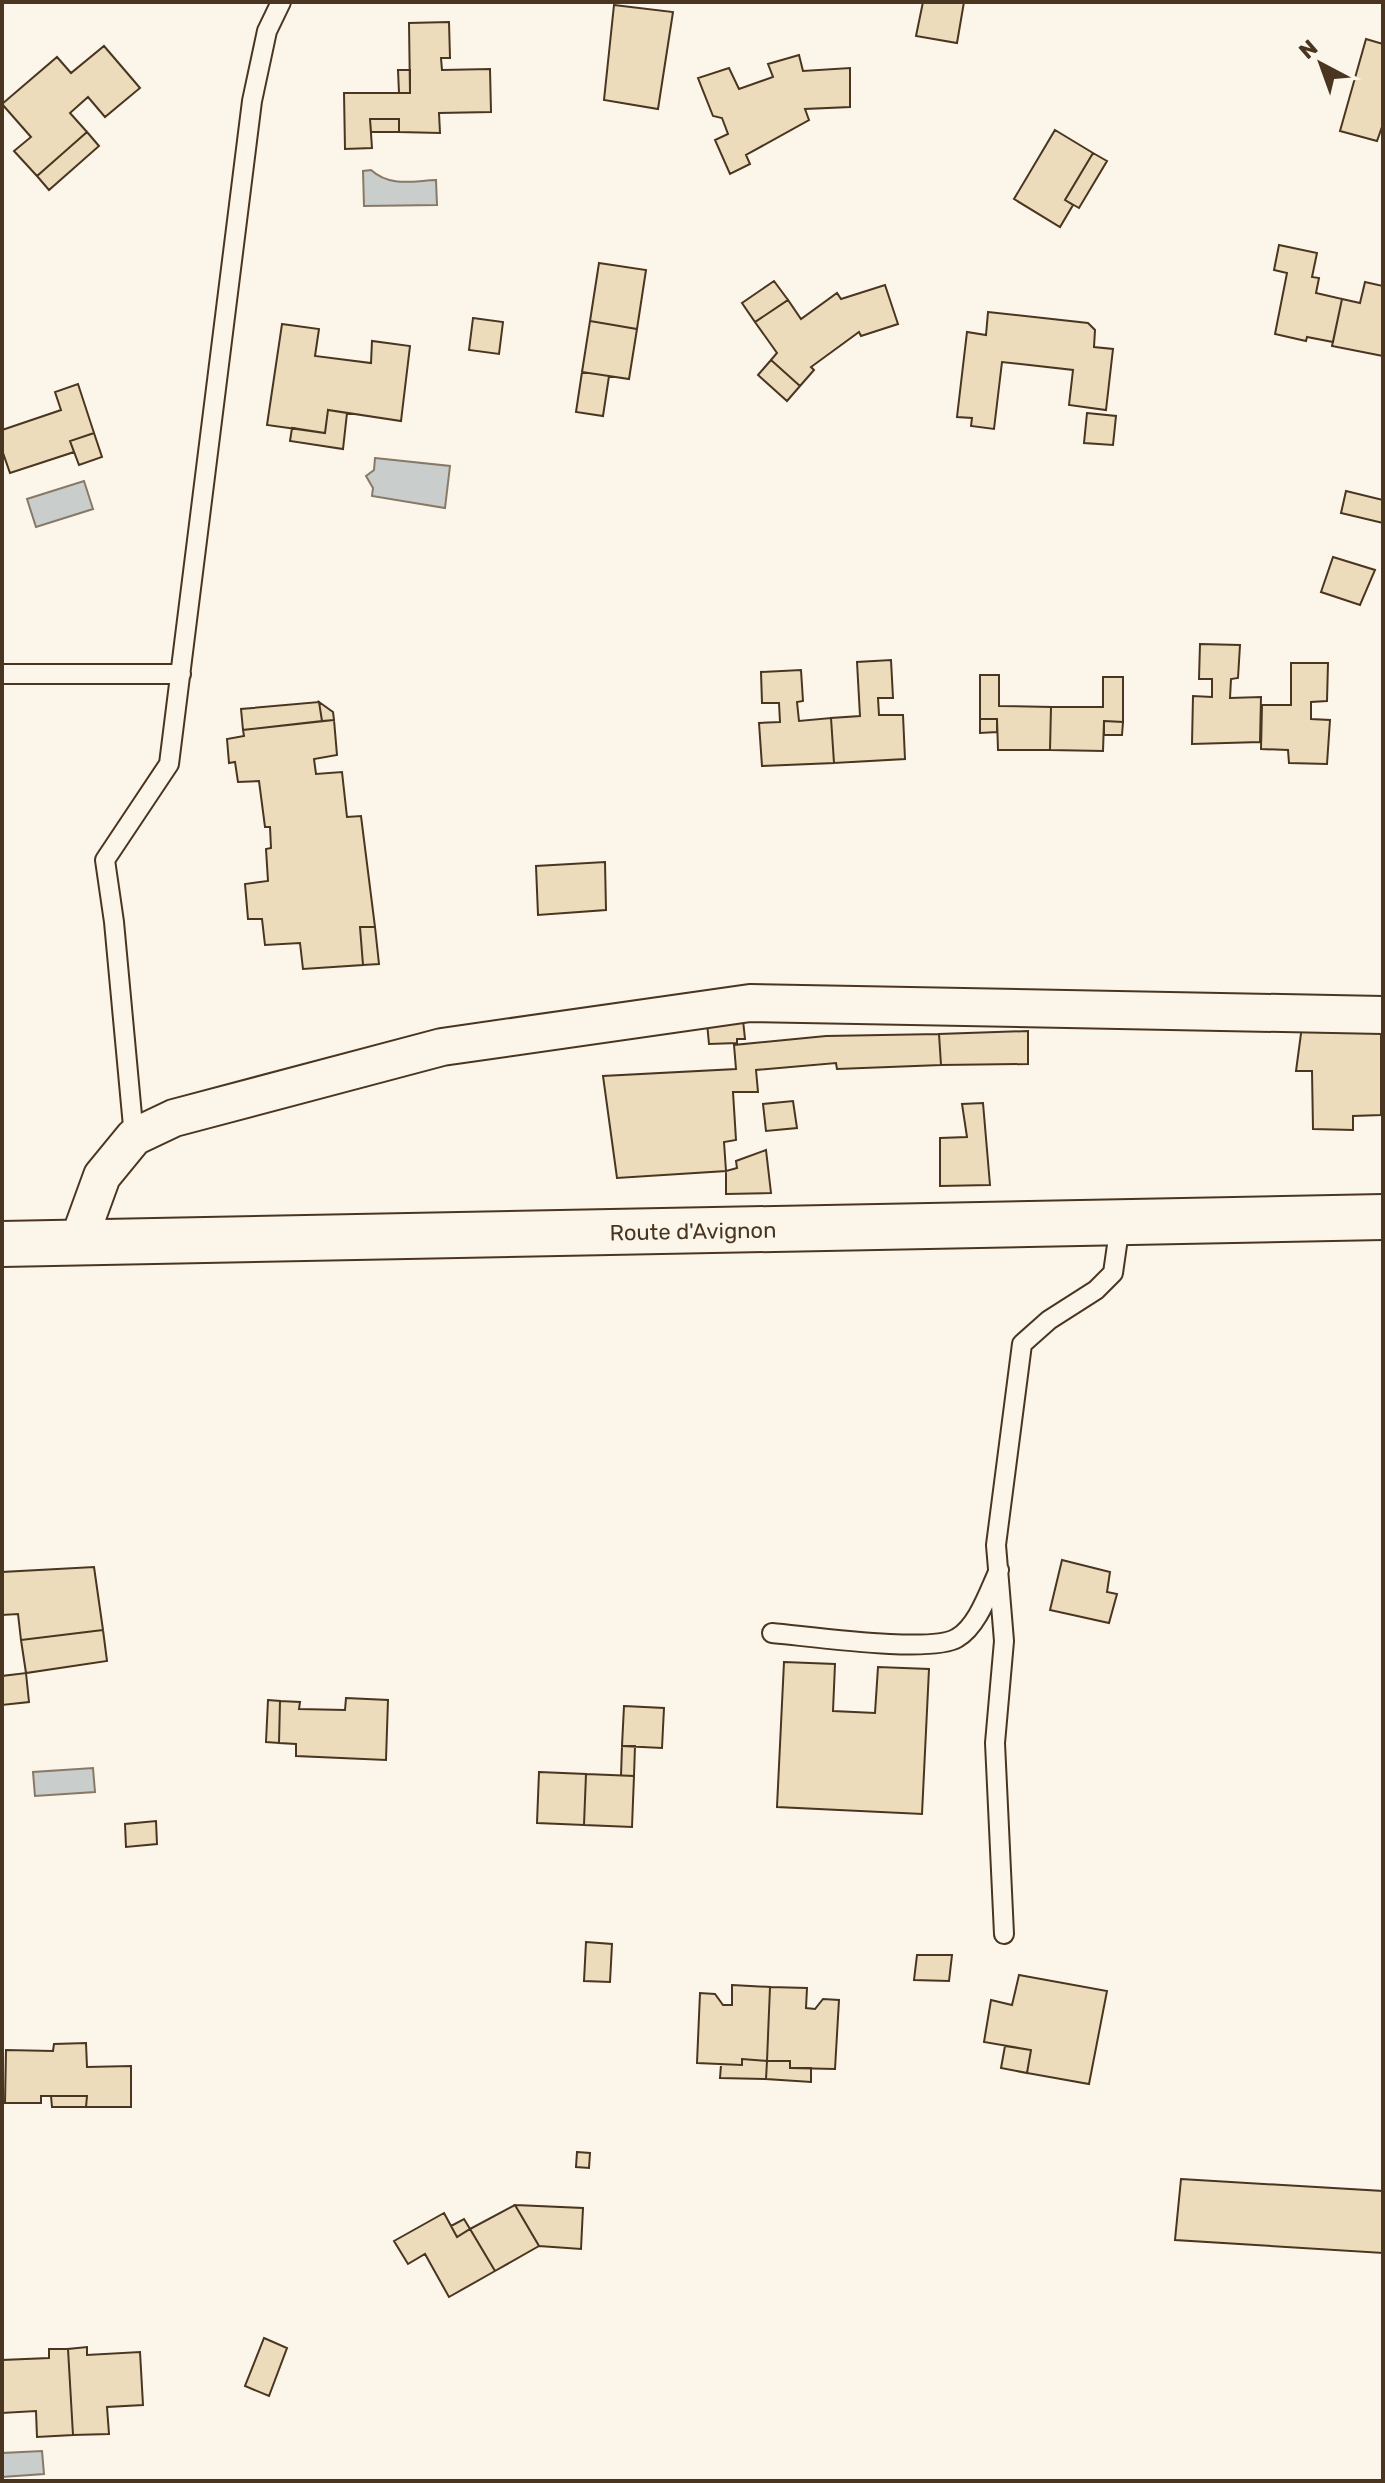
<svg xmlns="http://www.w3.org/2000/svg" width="1385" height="2483" viewBox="0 0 1385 2483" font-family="Rubik,sans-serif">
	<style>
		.water { fill: #c9cecd; stroke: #887966; stroke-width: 2 }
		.building { fill: #ecdcbc; stroke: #4a3520; stroke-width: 2 }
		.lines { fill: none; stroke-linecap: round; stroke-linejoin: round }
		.lane-casing { stroke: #4a3520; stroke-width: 22 }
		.street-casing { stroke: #4a3520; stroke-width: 40 }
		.primary-casing { stroke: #4a3520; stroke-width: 48 }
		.lane { stroke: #fbf6e9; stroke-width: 18 }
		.street { stroke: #fbf6e9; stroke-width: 36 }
		.primary { stroke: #fbf6e9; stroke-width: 44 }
		.labels { text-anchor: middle; stroke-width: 6; stroke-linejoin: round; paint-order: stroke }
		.street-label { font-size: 22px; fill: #4a3520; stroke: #fbf6e9 }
	</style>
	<rect width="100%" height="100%" fill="#fbf6e9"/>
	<path class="water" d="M371,170c19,17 41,11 65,10l1,25 -73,1 -1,-35z
		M375,458l75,8 -5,42 -73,-12 1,-8 -7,-12 8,-6z
		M84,481l9,28 -57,18 -9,-28z
		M93,1768l2,24 -60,4 -2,-24z
		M42,2451l2,23 -42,3v-24z"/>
	<path class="building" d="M923,2h41l-7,41 -41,-7z
		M614,5l59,7 -15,97 -54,-9z
		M449,22l1,36h-9l1,12 48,-1 1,43 -52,1 1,20 -41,-1v-13h-29l2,29 -27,1 -1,-56h66l-1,-70z
		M1366,39l17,5v80l-6,17 -37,-10z
		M104,46l36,42 -35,29 -17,-20 -18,16 17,19 -50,44 -23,-25 17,-14 -29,-33 55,-47 14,16z
		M799,55l4,16 47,-3v39l-45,2 4,11 -63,35 4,9 -20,10 -15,-34 13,-6 -6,-16 -9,-2 -15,-38 31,-10 10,21 34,-12 -5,-13z
		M398,70h12v23h-11z
		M370,119h29v13h-28z
		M1055,130l38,23 -28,47 8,5 -13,22 -46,-28z
		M87,132l12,14 -50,44 -12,-14z
		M1093,153l14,8 -28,47 -14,-8z
		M1279,245l38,8 -5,24 7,1 -3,15 26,6 -9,43 -26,-5 -1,4 -31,-7 12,-61 -13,-3z
		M599,263l47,7 -9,59 -47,-8z
		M774,281l14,19 -33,22 -13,-19z
		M1365,282l18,4v70l-51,-10 10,-47 18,4z
		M885,285l13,39 -37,12 -2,-4 -48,35 3,3 -14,16 -29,-26 6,-7 -22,-31 33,-22 13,19 36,-26 4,6z
		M988,312l100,11 7,7 -1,17 19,2 -7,61 -37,-5 4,-35 -71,-8 -8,67 -23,-3 1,-8 -15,-1 10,-85 19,3z
		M473,318l30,4 -4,32 -30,-4z
		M590,321l47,8 -8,50 -47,-7z
		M282,324l37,5 -4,27 56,7 1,-22 38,5 -9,75 -73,-11 -3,23 -58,-8z
		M771,360l29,26 -13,15 -29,-26z
		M582,372l27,4 -6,40 -27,-4z
		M78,384l16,49 -24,8 4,11 -64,21 -8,-23v-20l59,-20 -6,-18z
		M328,410l19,3 -4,36 -53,-8 2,-13 33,5z
		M1087,413l29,3 -3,29 -29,-2z
		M94,433l8,24 -23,8 -9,-24z
		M1346,491l37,9v23l-42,-10z
		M1333,557l42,13 -15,35 -39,-13z
		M1200,644l40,1 -2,33 -7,1 -1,19 31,-1 -1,45 -68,2 1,-48 19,1v-18h-13z
		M891,660l2,38h-15l1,17h24l2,44 -71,4 -3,-45 29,-2 -3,-54z
		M1291,663h37l-1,38 -16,1v17l19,1 -3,44 -38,-1 -1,-13 -27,-1 1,-44h29z
		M801,670l2,31 -6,1 2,19 32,-3 3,45 -72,3 -3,-43 21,-1 -1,-19h-17l-1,-31z
		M980,675h19v31l52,1 -1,43h-52l-1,-31h-17z
		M1103,677h20v45l-19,-1 -1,30 -53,-1 1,-43h52z
		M319,702l14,10 1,8 -12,1z
		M319,702l3,19 -79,9 -2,-21z
		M980,719h17v13l-17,1z
		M334,720l3,35 -23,4 2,15 26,-2 5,45 14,-1 14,111h-15l3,38 -60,4 -3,-26 -35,2 -3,-26h-14l-3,-35 23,-3 -2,-32 5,-1 -1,-21h-5l-6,-46 -21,1 -3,-20 -6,1 -2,-24 17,-3 -1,-6z
		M1104,721l19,1 -1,13h-18z
		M605,862l1,48 -68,5 -2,-49z
		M360,927h15l4,37 -16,1z
		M743,1020l2,19h-8v4l-28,1 -2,-21z
		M1381,1023v92l-28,1v14l-40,-1 -1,-58h-16l6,-45z
		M1028,1031v33l-87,1 -2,-31z
		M939,1034l2,31 -104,4 -1,-6 -80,7 2,22h-25l3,48 -12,2 2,29 -109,7 -14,-102 133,-7 -2,-24 92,-9z
		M793,1101l4,27 -31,3 -3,-27z
		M983,1103l7,82 -50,1v-48l27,-1 -5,-33z
		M766,1150l5,43 -45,1v-23l11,-3 -1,-7z
		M1062,1560l48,12 -3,20 10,2 -8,29 -59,-13z
		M94,1567l9,63 -82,10 -3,-26 -16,1v-43z
		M103,1630l4,31 -81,12 -5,-33z
		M784,1662l51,2 -2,47 42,2 3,-46 51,2 -7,145 -145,-7z
		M26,1673l3,29 -27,3v-29z
		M346,1698l42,2 -2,60 -90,-4v-12l-17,-1 1,-42 20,1 -1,7 46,1z
		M268,1700l12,1 -1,42 -13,-1z
		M624,1706l40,2 -2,40 -40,-2z
		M622,1746h13l-1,30h-13z
		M539,1772l47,2 -2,51 -47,-2z
		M586,1774l48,2 -2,51 -48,-2z
		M156,1821l1,23 -31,3 -1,-23z
		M586,1942l26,2 -2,38 -26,-1z
		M917,1955h35l-3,26 -35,-1z
		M1019,1975l88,16 -18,93 -62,-11 4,-23 -47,-8 7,-42 21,5z
		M732,1985l38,2 -3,74 -25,-2v6l-45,-2 3,-70 15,1 8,11h9z
		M770,1987l37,1 -1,20 9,1 8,-10 16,1 -4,69 -45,-1v-7h-23z
		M86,2043l1,24 44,-1v41h-45l1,-11h-46v7h-36l1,-53 47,1 1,-7z
		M1005,2046l26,4 -4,23 -26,-5z
		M742,2059l25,2 -1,18 -46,-1 1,-13h21z
		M767,2061h23v7h21v14l-45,-3z
		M51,2096h36l-1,11h-34z
		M577,2152l13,1 -1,15 -13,-1z
		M1181,2179l202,12v62l-208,-13z
		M515,2205l24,41 -44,25 -25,-42z
		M515,2205l68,3 -2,41 -42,-3z
		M444,2213l13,24 13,-8 25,42 -46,26 -24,-43 -17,10 -14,-23z
		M464,2219l6,10 -13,8 -6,-11z
		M264,2338l23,10 -18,48 -24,-10z
		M87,2347v8l53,-3 3,53 -36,2 2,27 -36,1 -5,-86z
		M49,2349h19l5,86 -36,2 -1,-26 -34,2v-53l47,-2z"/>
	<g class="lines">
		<defs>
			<path id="lane" d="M2,674h179
				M134,1137l-20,-215 -9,-62 64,-96 83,-663 15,-70 14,-29
				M772,1633c36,3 159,21 185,5 21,-12 32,-47 42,-68
				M1004,1934l-9,-191 9,-102 -8,-96 26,-201 27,-24 47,-30 17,-17 7,-49"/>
			<path id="street" d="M78,1242l24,-66 32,-39 40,-19 268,-71 308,-44 633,12"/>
			<path id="primary" d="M2,1244l1381,-27"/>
		</defs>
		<use href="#lane" class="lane-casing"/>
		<use href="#street" class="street-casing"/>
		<use href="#primary" class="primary-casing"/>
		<use href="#lane" class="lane"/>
		<use href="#street" class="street"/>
		<use href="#primary" class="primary"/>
	</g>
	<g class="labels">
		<g class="street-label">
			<text transform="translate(693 1231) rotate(-1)" y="8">Route d'Avignon</text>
		</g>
	</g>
	<rect width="1385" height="2483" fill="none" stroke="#4a3520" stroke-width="8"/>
	<g transform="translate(1321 64) rotate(319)" stroke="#fbf6e9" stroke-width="6" paint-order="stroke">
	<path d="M0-6L14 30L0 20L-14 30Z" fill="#4a3520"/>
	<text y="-12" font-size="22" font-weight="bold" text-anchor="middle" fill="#4a3520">N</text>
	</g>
</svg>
